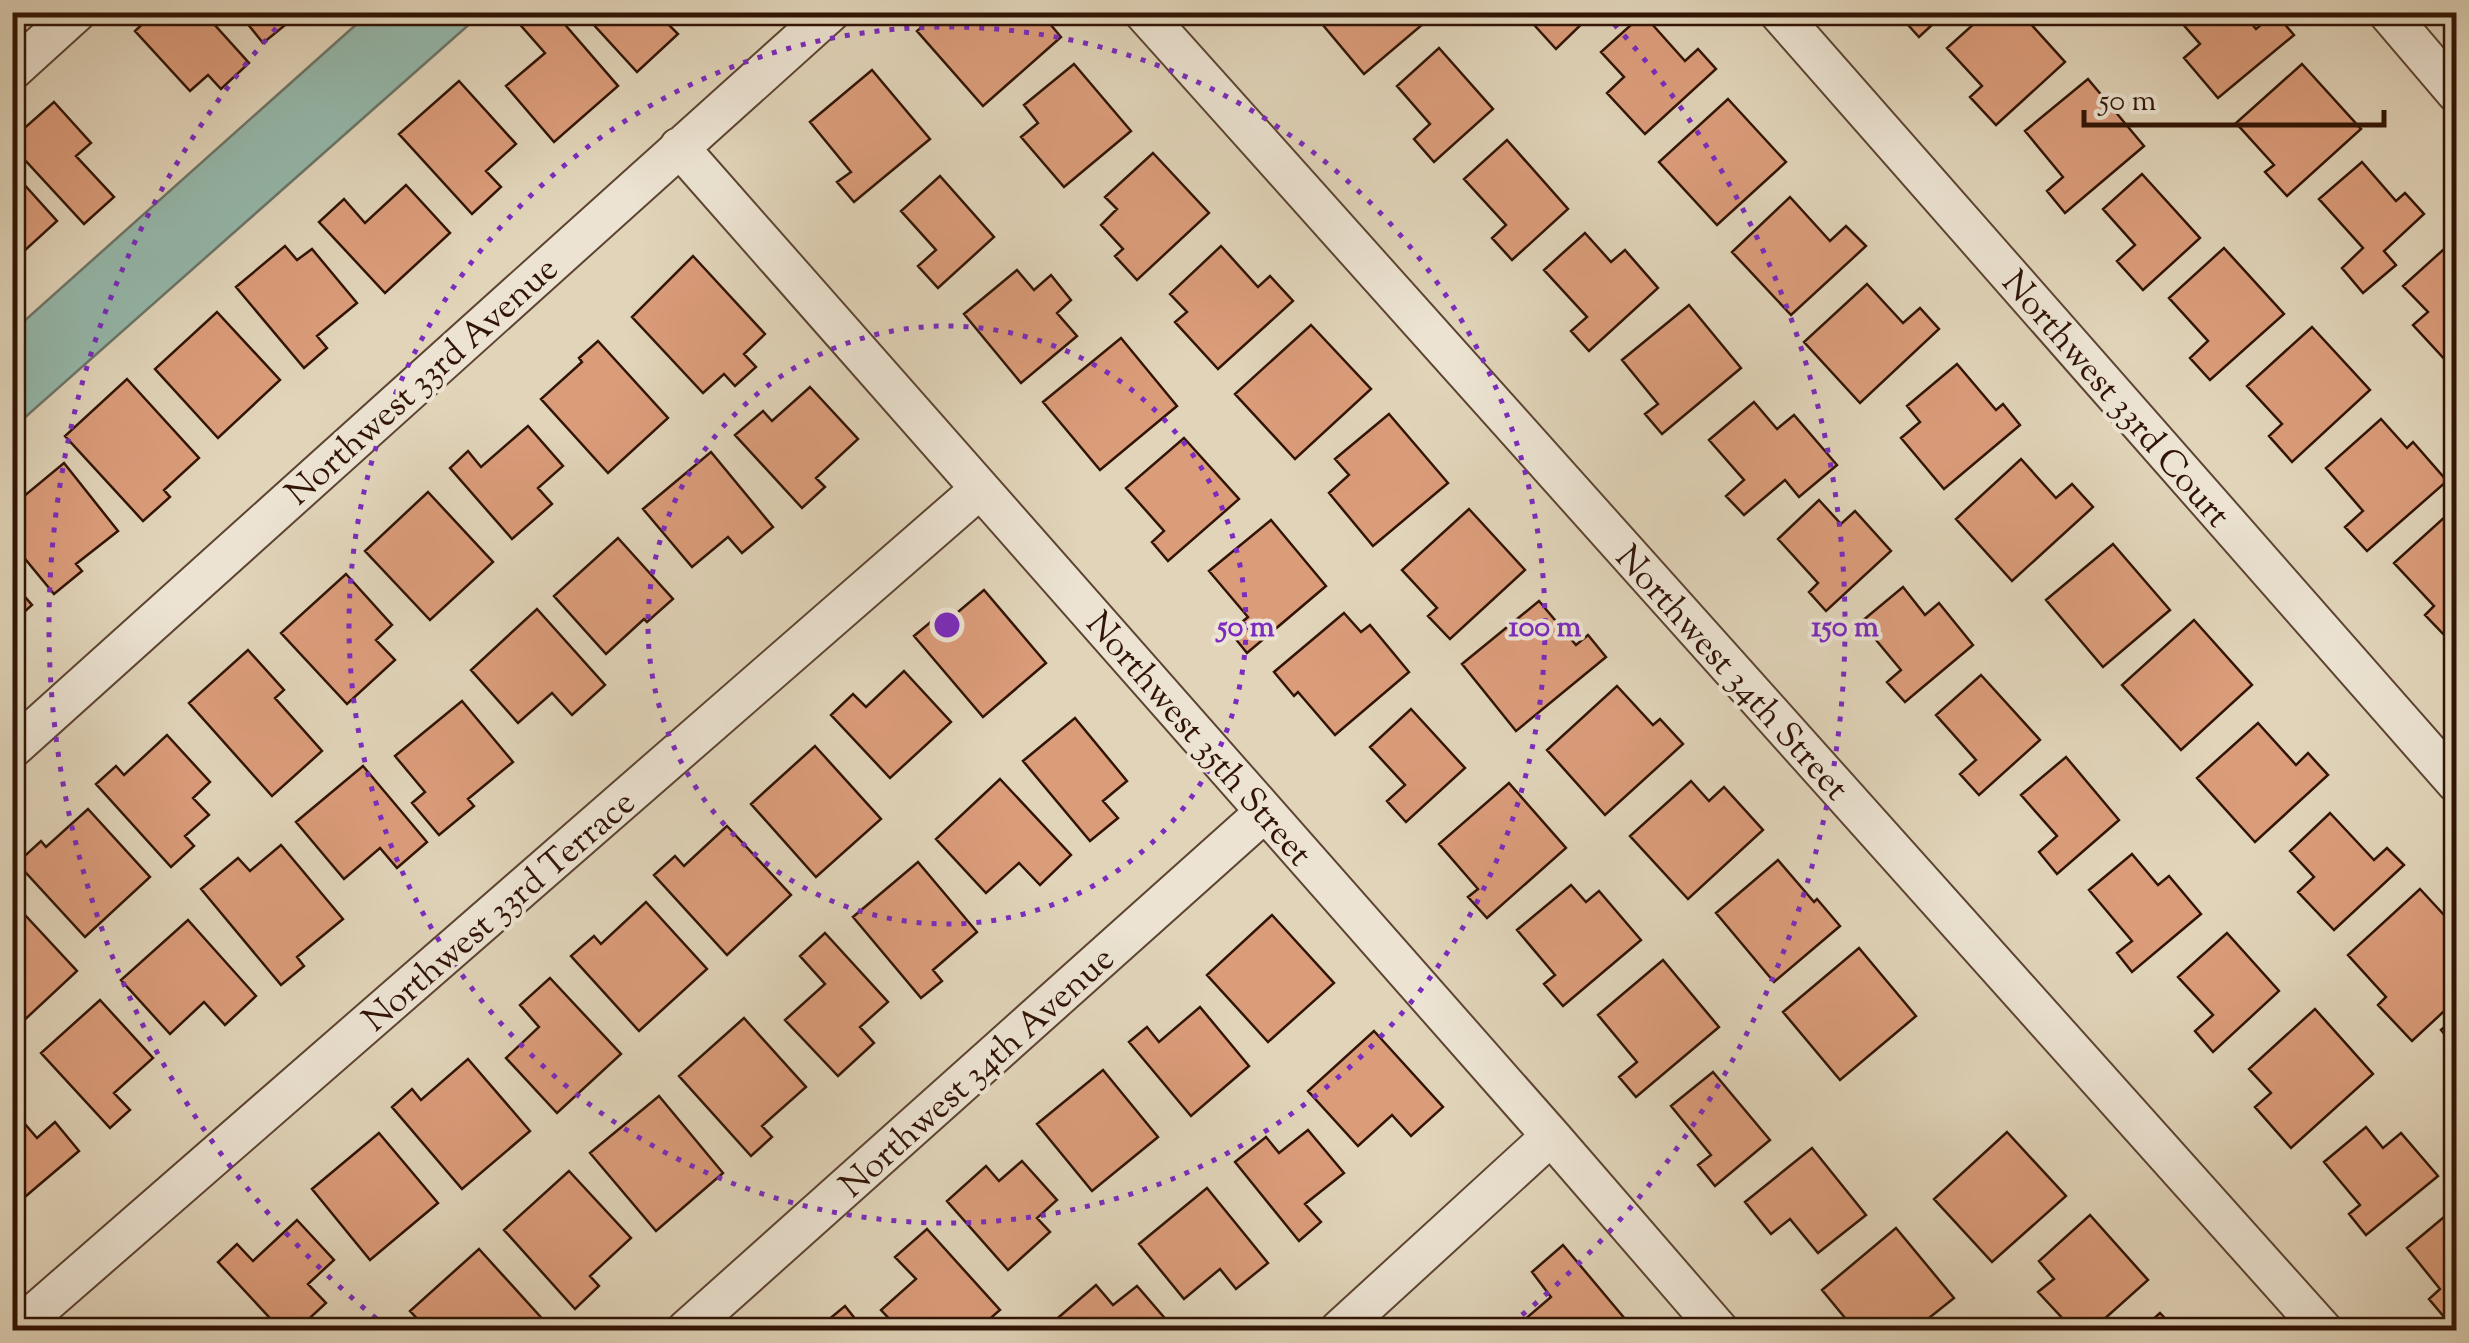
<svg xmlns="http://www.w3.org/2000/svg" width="2469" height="1343" viewBox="0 0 2469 1343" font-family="'Sorts Mill Goudy',serif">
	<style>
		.water { fill: #95b8ab; stroke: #6d7669; stroke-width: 2.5 }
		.building { fill: #db9c7a; stroke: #311405; stroke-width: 2.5 }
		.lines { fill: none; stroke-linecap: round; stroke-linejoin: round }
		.street-casing { stroke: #5d4432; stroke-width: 42 }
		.street { stroke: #ece3d2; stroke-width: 38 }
		.ring { fill: none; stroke: #7b2cbf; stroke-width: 5; stroke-dasharray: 5 10 }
		.labels { text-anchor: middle; stroke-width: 8; stroke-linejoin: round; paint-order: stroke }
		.street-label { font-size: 35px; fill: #311405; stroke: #ece3d2 }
		.centre { fill: #7b2cbf; stroke: #ece3d2; stroke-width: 5 }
		.ring-label { font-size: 30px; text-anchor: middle; font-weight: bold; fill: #7b2cbf; stroke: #ece3d2; stroke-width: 8; stroke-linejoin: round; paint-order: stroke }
	</style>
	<rect width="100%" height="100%" fill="#e1d4b9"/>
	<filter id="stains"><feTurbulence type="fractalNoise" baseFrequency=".002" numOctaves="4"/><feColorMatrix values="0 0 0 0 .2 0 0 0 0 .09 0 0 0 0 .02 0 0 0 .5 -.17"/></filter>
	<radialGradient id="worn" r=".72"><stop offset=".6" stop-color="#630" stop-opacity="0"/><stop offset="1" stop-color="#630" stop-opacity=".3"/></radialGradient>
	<path class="water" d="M369,13h113l-469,415v-97z"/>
	<path class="building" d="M155,12h48l46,51 -28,26 -13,-14 -18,16 -55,-60z
		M238,12h62v1l-37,30z
		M524,12h30l64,74 -64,56 -48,-56 39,-33 -29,-33z
		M582,12h92l-9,9 13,13 -41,38z
		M939,12h101l21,25 -78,69 -66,-75z
		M1312,12h123l1,1 -72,61z
		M1529,12h65l-38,37 -30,-33z
		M1901,12h45l-27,25 -20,-22z
		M1987,12h33l45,50 -69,63 -26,-28 12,-11 -35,-38z
		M2178,12h64l14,17 19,-16 19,22 -76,63 -34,-40 16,-14 -25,-29z
		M1643,14l42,47 13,-12 18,20 -71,65 -38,-41 17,-16 -23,-25z
		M1439,48l54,61 -59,53 -20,-23 16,-15 -33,-38z
		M1074,64l57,67 -67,56 -43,-50 17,-14 -14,-18z
		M2302,64l59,65 -74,67 -22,-24 9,-7 -38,-42z
		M872,70l58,69 -76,63 -17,-20 14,-10 -41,-50z
		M2088,79l56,67 -79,67 -18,-22 16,-14 -38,-46z
		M459,81l57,63 -30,27 15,16 -29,27 -73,-80z
		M1728,99l58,63 -69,63 -58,-63z
		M54,102l37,41 -15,13 38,41 -30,27 -72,-78v-7z
		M1507,140l61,69 -56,51 -20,-22 14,-13 -42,-46z
		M1153,153l56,60 -72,67 -22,-24 8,-7 -22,-24 16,-16 -12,-12z
		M2362,162l34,39 9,-8 19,21 -40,37 12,14 -33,28 -21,-25 21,-20 -44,-49z
		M12,171l45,50 -45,41z
		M2142,174l58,64 -57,52 -26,-29 18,-16 -32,-36z
		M940,176l54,61 -56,51 -20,-22 18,-16 -35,-39z
		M406,185l44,48 -65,60 -66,-71 25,-23 21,24z
		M1790,197l40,44 16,-15 20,20 -75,69 -59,-63z
		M1585,233l26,29 14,-12 33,38 -69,63 -18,-20 16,-14 -43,-47z
		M285,246l12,14 15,-11 45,54 -40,33 10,12 -23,20 -68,-81z
		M1221,246l37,41 12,-11 23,25 -75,68 -43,-47 12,-10 -17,-18z
		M2224,248l60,66 -74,66 -20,-22 18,-17 -39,-43z
		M2443,250l13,15v90l-8,8 -35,-38 15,-13 -25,-26z
		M693,256l72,78 -21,20 12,13 -21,19 -11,-12 -21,19 -71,-76z
		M1017,270l17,20 17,-15 20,25 -14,13 20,23 -56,47 -57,-69z
		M1867,284l36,39 17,-15 19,21 -79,74 -56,-61z
		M1689,305l52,63 -79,66 -17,-20 13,-10 -36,-44z
		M217,312l63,68 -62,58 -63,-69z
		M1311,325l60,64 -76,70 -60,-65z
		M2312,327l58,63 -78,72 -23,-26 13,-12 -35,-38z
		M1121,338l56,68 -77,64 -57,-68z
		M598,341l70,77 -60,55 -67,-74 41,-37 -3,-4z
		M1957,364l39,46 7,-6 17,21 -76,64 -43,-51 19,-16 -13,-16z
		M127,379l72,79 -35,32 6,7 -27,24 -78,-85z
		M810,387l48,52 -42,39 9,9 -23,21 -67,-73 28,-24 9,10z
		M1754,402l23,27 17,-14 43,50 -38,32 -14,-17 -41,35 -18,-19 18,-16 -35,-40z
		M1389,414l59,69 -75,63 -44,-53 20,-18 -14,-16z
		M2381,419l26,29 6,-6 34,39 -80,70 -22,-24 18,-16 -37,-43z
		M528,426l35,40 -25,22 14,16 -40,35 -62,-71 18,-17 13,16z
		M1184,438l55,61 -71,62 -16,-19 12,-11 -38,-43z
		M711,452l62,75 -31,26 -14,-16 -36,30 -49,-58z
		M2021,459l35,39 16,-14 21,23 -81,74 -56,-62z
		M64,463l54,68 -42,33 6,7 -28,23 -42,-51v-37z
		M428,492l65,70 -63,58 -65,-69z
		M1819,500l22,24 14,-13 36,40 -65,60 -17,-19 9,-9 -40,-44z
		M1469,509l56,61 -75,69 -22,-23 9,-8 -35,-38z
		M2447,515l9,11v105l-8,8 -23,-24 9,-9 -40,-43z
		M1271,520l55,66 -79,67 -17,-21 18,-15 -39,-46z
		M618,538l55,61 -26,23 -3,-3 -38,35 -52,-58z
		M2113,544l57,66 -67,57 -57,-67z
		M346,574l46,51 -16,15 19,20 -48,44 -66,-71z
		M12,582l20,23 -20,18z
		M1903,587l22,28 14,-12 34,42 -68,57 -18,-20 14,-12 -40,-48z
		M984,590l62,73 -63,54 -69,-81 18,-15 7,7z
		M1539,601l37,44 12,-10 18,22 -90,74 -54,-67z
		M537,609l68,76 -33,30 -20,-22 -34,30 -47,-53z
		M1344,613l17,19 9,-7 39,47 -74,63 -37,-43 -4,4 -20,-24z
		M2194,620l58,65 -71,65 -59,-65z
		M248,650l36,40 -9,8 47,53 -50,45 -83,-93z
		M904,671l47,51 -61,56 -59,-63 22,-21 13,13z
		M1981,675l59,65 -61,55 -19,-21 16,-14 -40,-45z
		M1617,686l36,39 7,-6 23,25 -78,71 -58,-65z
		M462,701l51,61 -45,37 6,7 -35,29 -27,-32 13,-11 -30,-36z
		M1411,709l54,59 -59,54 -19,-21 18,-16 -35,-38z
		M1075,718l52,63 -24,20 15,17 -28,23 -67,-80z
		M2258,723l38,42 12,-12 20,22 -73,67 -58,-64z
		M167,735l43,47 -17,16 16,17 -24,21 9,10 -23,21 -75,-83 20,-18 8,9z
		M815,746l66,73 -65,58 -65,-73z
		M2066,757l53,63 -62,54 -18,-22 18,-16 -36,-41z
		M363,766l64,76 -30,26 -17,-20 -36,31 -48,-57z
		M1000,779l71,76 -31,30 -21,-22 -33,30 -50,-54z
		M1691,781l18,20 15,-14 39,43 -75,69 -58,-63z
		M1509,783l57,65 -79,70 -19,-21 10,-8 -39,-45z
		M88,809l62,68 -65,60 -68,-74 24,-22 5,6z
		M2330,813l44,47 13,-12 17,17 -70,65 -36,-38 16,-15 -24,-26z
		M727,826l64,69 -64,60 -73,-80 21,-19 9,10z
		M281,845l62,74 -46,38 7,9 -23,19 -80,-96 37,-31 12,13z
		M2132,854l26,31 11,-9 32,38 -69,58 -15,-19 15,-12 -43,-51z
		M1778,860l36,42 3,-3 23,27 -66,56 -58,-69z
		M918,862l59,70 -44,38 9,11 -21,17 -68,-81z
		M1571,885l15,17 13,-11 42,49 -78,66 -19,-22 11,-9 -38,-45z
		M2420,889l36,39v72l-44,41 -34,-36 8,-8 -38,-42z
		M12,901l65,70 -58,54 -7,-7z
		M646,902l61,67 -68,62 -68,-75 23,-20 7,8z
		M1272,915l62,68 -66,59 -61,-67z
		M188,920l68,76 -31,29 -21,-23 -34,32 -49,-54z
		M825,933l63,69 -28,25 14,16 -36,33 -53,-56 40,-36 -25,-28z
		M2227,933l52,58 -66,61 -18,-21 18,-16 -35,-38z
		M1859,948l57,68 -76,64 -57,-68z
		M1663,960l56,67 -83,70 -17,-20 18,-15 -39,-47z
		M550,978l71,76 -64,59 -51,-55 33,-31 -19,-22z
		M100,1000l53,58 -39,35 16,17 -20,18 -69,-75z
		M1200,1007l49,59 -58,50 -62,-74 18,-15 12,15z
		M2315,1009l58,65 -82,74 -36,-41 16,-14 -22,-24z
		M2456,1017v31l-15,-18z
		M744,1018l62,69 -44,39 10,11 -21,19 -72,-80z
		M1374,1031l69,76 -32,29 -19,-21 -34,31 -50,-55z
		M468,1059l62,72 -68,58 -70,-82 20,-18 9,11z
		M1103,1070l55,67 -66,54 -55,-67z
		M1713,1072l57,68 -55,46 -17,-21 13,-10 -40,-49z
		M659,1096l64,77 -67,58 -66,-78z
		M13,1110l24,28 18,-16 24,29 -66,56z
		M2366,1127l17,21 18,-15 37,43 -72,59 -17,-21 11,-9 -36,-43z
		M1308,1130l36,43 -39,31 16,18 -22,19 -64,-79 31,-25 13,16z
		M2007,1132l59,64 -74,66 -58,-63z
		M379,1133l59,70 -68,57 -58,-71z
		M1812,1148l54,67 -48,38 -28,-34 -19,15 -26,-32z
		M1022,1161l35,39 -20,18 13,14 -42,38 -61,-69 39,-35 13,15z
		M569,1171l62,67 -41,38 9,10 -24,23 -71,-79z
		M1207,1188l61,75 -32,26 -16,-20 -36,30 -45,-55z
		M2456,1207v112l-6,5 -21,-25 11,-10 -33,-41z
		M2090,1215l58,65 -56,50h-35l-2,-2 9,-8 -26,-28 16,-13 -15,-18z
		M297,1220l37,40 -26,24 18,19 -29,27h-16l-63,-68 19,-18 16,17z
		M1896,1228l58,70 -40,32h-59l-33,-40z
		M927,1229l73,81 -23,20h-77l-19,-20 35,-31 -21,-22z
		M1563,1245l68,81 -5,4h-104l-5,-4 34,-29 -19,-25z
		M479,1249l68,75 -8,6h-111l-18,-19z
		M1096,1285l17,20 24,-19 38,44h-105l-11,-13z
		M845,1306l19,24h-48z
		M2160,1313l16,17h-35z"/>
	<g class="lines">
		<defs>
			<path id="street" d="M1143,12l1180,1318
				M1778,12l678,771
				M2387,12l69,81
				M12,71l65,-59
				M679,147l872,989 168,194
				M12,749l819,-737
				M15,1330l965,-841
				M686,1330l579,-518
				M1339,1330l212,-194"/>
		</defs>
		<use href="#street" class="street-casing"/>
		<use href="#street" class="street"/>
	</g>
	<g class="ring">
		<circle cx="947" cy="625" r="299"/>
		<circle cx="947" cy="625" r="598"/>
		<path d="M388 1328A898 898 0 0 1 290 13M1604 13A898 898 0 0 1 1506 1328"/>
	</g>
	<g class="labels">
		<g class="street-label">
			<text transform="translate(421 380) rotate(-42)" y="12">Northwest 33rd Avenue</text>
			<text transform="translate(2117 398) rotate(49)" y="12">Northwest 33rd Court</text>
			<text transform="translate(1733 672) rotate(48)" y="12">Northwest 34th Street</text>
			<text transform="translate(1200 738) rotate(49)" y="12">Northwest 35th Street</text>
			<text transform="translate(498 910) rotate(-41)" y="12">Northwest 33rd Terrace</text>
			<text transform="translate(976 1071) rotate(-42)" y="12">Northwest 34th Avenue</text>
		</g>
	</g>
	<circle cx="947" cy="625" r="15" class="centre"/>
	<g class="ring-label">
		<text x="1246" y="636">50 m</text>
		<text x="1545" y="636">100 m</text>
		<text x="1845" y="636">150 m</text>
	</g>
	<rect width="2469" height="1343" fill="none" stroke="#e1d4b9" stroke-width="50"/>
	<rect x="15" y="15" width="2439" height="1313" fill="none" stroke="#311405" stroke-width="5"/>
	<rect x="25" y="25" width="2419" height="1293" fill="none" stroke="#311405" stroke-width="2.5"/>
	<path d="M2084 110v15h300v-15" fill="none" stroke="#311405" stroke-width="5"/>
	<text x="2099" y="110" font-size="30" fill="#311405" stroke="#ece3d2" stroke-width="8" paint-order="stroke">50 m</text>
	<rect width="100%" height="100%" filter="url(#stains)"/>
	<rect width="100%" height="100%" fill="url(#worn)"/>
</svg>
